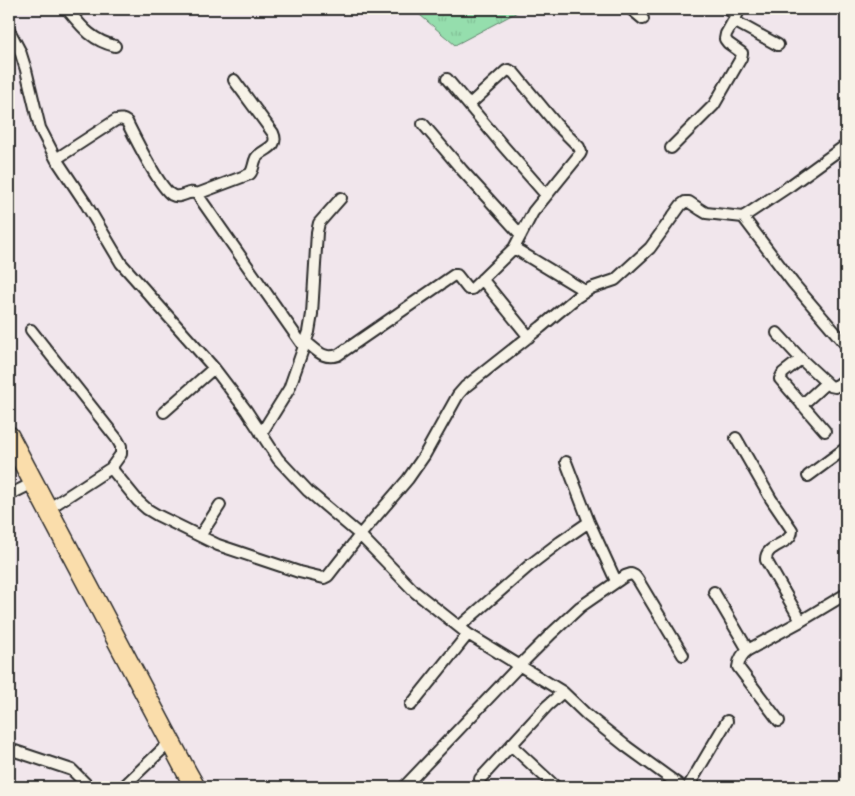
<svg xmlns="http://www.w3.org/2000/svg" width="855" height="796" viewBox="0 0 855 796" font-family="Dekko,sans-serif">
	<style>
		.grass { fill: url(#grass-tufts); stroke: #60846c }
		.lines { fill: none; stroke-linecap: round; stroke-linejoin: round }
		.street-casing { stroke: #2b2b2b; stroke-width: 14 }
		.highway-casing { stroke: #2b2b2b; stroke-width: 22 }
		.street { stroke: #f7f3e8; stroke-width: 10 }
		.highway { stroke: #faddab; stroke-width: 19 }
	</style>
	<defs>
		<pattern id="grass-tufts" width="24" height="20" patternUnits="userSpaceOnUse" patternTransform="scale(1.25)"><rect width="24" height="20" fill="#95dead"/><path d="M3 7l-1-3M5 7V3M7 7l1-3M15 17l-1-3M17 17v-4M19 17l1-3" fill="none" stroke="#81bf95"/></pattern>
	</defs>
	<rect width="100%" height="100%" fill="#f1e6ec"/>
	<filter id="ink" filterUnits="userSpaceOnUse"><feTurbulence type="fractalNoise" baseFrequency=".02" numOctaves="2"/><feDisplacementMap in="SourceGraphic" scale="10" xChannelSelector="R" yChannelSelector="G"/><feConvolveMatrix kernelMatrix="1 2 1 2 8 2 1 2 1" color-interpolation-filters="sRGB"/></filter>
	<g filter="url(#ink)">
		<path class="grass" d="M413,9h110l-68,36z"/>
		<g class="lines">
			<defs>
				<path id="street" d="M67,9c15,18 24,31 48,37
					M631,9l12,10
					M727,9l10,6
					M734,21l44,24
					M9,30l11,21 6,19 14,58 16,31 30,45 35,59 93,105 32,42 32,49 30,32 52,44 55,57 53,42 95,58 24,23 40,32 55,40
					M447,79l57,68 42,48
					M423,124l39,46 59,65
					M671,148l43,-43 27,-47 1,-5 -14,-10 -3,-4 1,-5 14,-25
					M56,159l60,-39c5,-1 7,-1 11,2 7,14 33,67 45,73 9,5 16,-6 25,-1l107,153
					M197,194l53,-20c4,-5 3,-10 6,-16 6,-9 24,-10 17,-25l-39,-53
					M743,217l50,66 53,62
					M514,248l71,43
					M482,279l47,58
					M31,330l86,109 4,7v8l-10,14 -63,41
					M777,333l24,26 29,27 5,1 11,-8
					M306,342c11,8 17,18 32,13l116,-80h3l11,14h4l42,-41 19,-36 47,-58 1,-2 -2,-5 -23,-23 -42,-51 -5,-3 -3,1 -37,34
					M801,359l-18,14 -3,6 45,52
					M802,405l24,-22
					M164,412l50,-44
					M261,434l28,-45 20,-57 3,-18 5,-82 2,-9 22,-25
					M736,438l35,61 21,31c0,15 -27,14 -26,30l35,61
					M566,462l23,60 27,59
					M111,468l27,33 9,8 10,6 61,30 81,27 25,6 4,-2 32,-41 48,-56 16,-23 34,-61 7,-8 76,-60 36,-30 14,-9 24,-8 35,-32 31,-43 4,-3h4l12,8 5,3 37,4 48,-32 55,-40
					M808,476l38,-28
					M9,494l4,-1 20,-10
					M200,536l20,-31
					M714,592l34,58
					M459,627l71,-62 30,-23 29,-20
					M411,705l57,-71
					M779,721l-41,-54c1,-8 4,-13 10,-17l53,-29 45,-27
					M512,746l44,41
					M9,749l63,21 17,17
					M480,779l67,-73 16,-14
					M123,787l47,-45
					M404,787l116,-122 32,-32 28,-26 45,-31 6,-2 4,2 3,4 45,75
					M688,787l39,-66"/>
				<path id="highway" d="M9,436l177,335 9,16"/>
			</defs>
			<use href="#street" class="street-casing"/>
			<use href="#highway" class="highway-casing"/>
			<use href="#street" class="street"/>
			<use href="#highway" class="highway"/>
		</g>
	</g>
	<rect width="855" height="796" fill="none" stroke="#f7f3e8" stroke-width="30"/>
	<rect x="15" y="15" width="825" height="766" fill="none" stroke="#2b2b2b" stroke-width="2" filter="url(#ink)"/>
</svg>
